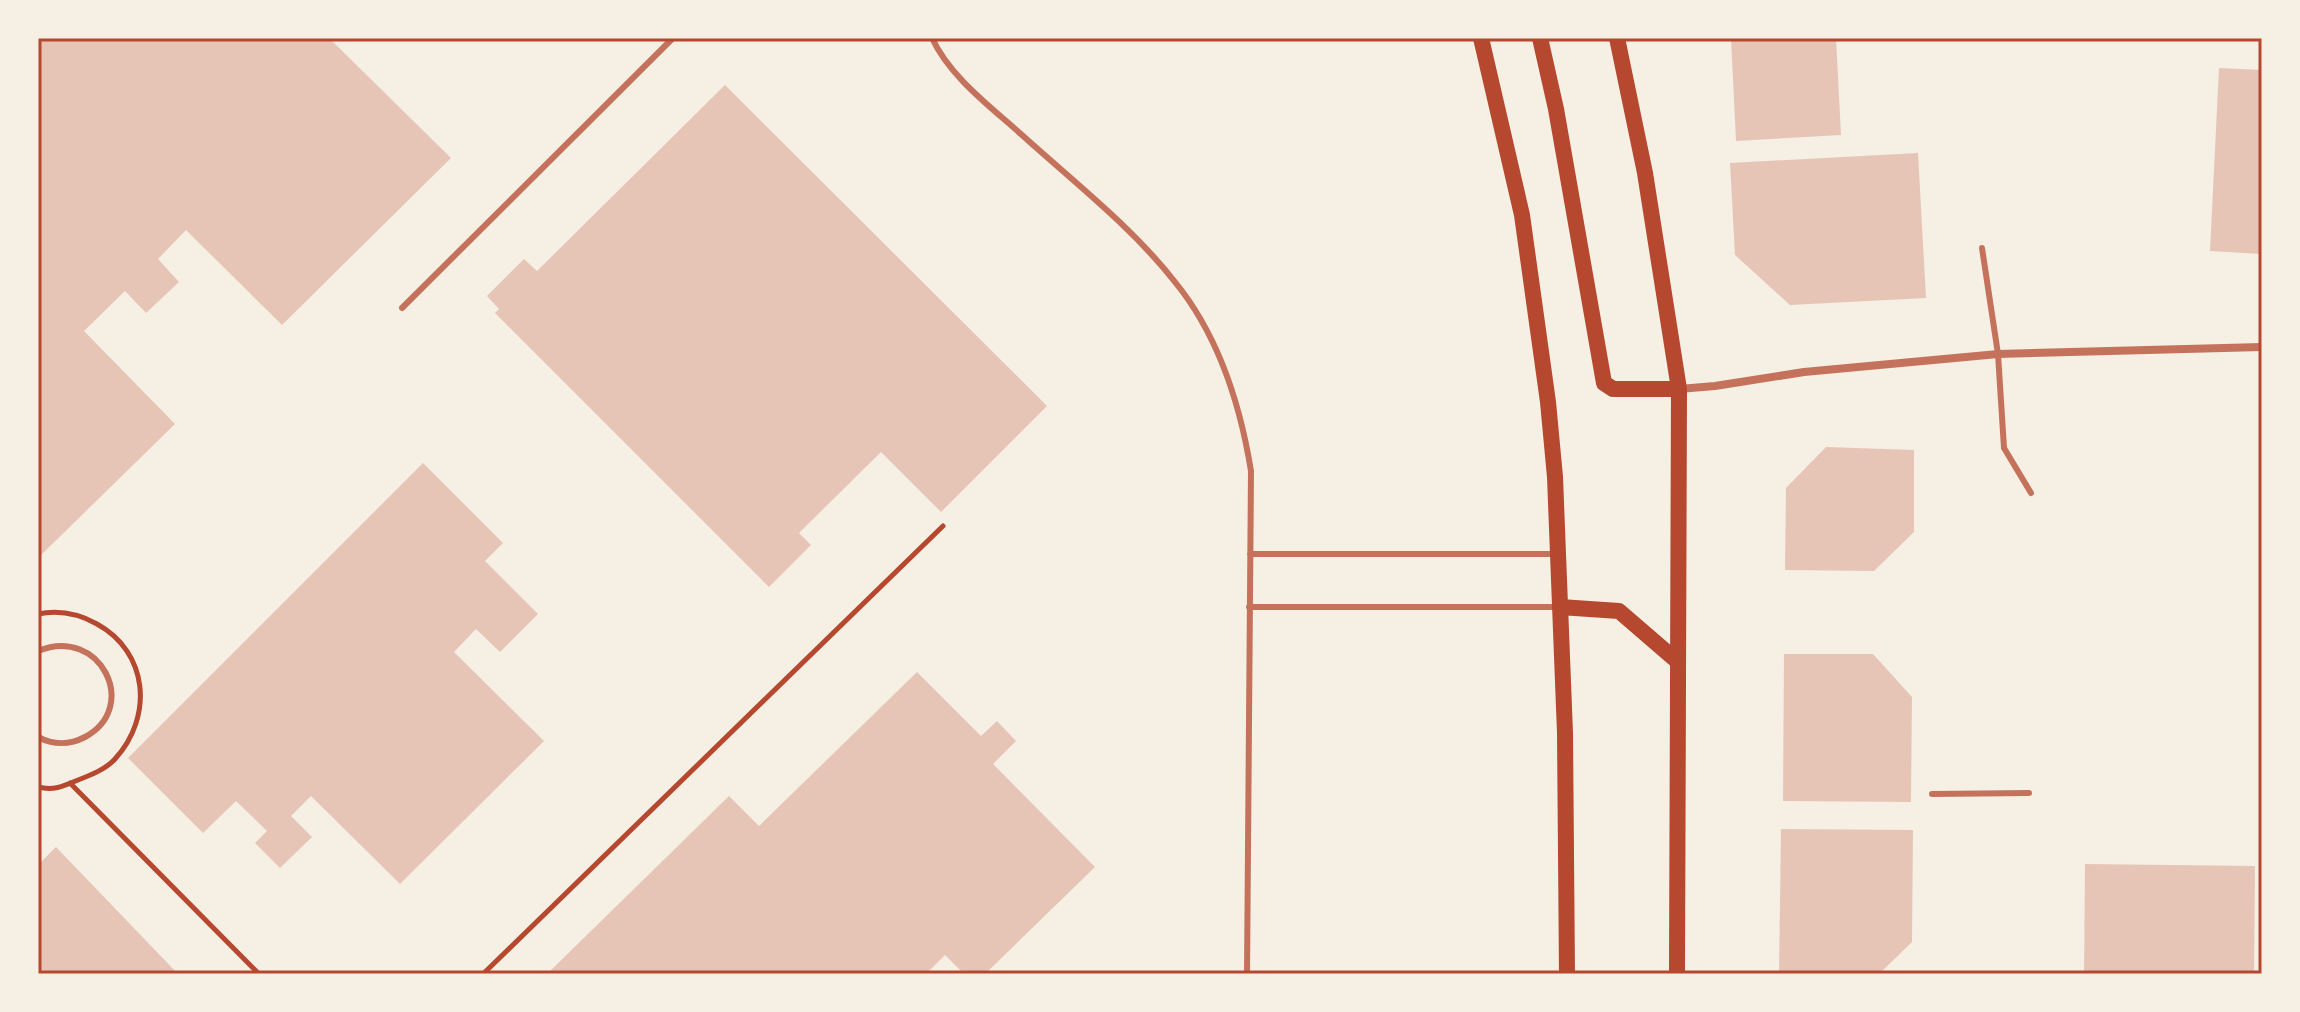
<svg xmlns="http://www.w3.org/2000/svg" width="2300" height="1012" viewBox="0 0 2300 1012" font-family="Karla,sans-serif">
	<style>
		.building { fill: #e6c5b7 }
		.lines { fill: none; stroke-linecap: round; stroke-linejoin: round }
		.path { stroke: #b5482f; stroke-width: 5 }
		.service { stroke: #c5725c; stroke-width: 6 }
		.minor { stroke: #c5725c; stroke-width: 8 }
		.secondary { stroke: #b5482f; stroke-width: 16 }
		.neatline { fill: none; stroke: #b5482f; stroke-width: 3 }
	</style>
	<rect width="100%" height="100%" fill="#f6efe4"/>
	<path class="building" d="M38,38h291l122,120 -169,167 -96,-95 -28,29 21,23 -33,31 -21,-22 -41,40 91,93 -137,134z
		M1731,38h105l5,97 -105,6z
		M2219,68l43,2v184l-52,-3z
		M725,85l322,321 -106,106 -60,-60 -82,81 12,12 -42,42 -274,-274 4,-4 -12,-13 37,-37 13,12z
		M1918,153l8,145 -136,7 -55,-50 -5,-92z
		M1826,447l88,3v82l-40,39 -89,-1 1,-82z
		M423,463l80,80 -18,18 53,53 -38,38 -24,-23 -22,23 90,89 -144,143 -89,-88 -20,20 21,21 -32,31 -25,-25 12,-12 -31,-30 -33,32 -75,-75z
		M1784,654h89l39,43 -1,105 -128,-1z
		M917,672l64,64 16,-15 19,20 -23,23 102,103 -110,107h-21l-19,-19 -19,19h-379l182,-178 30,30z
		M1781,829l132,1 -1,112 -33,32h-100z
		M56,847l122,127h-140v-109z
		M2085,864l170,2 -1,108h-170z"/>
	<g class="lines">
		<path class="path" d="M38,614c20,-4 41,0 59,10 51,28 57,92 18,135 -9,10 -24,16 -37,21 -14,6 -24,11 -40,7
			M70,783l189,191
			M483,974l460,-448"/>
		<path class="service" d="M932,38c18,39 59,69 90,97 52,47 110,92 153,147 44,54 65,121 76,189l-4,503
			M1982,248l16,106 6,94 27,45
			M402,308l271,-270
			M1250,554h307
			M1249,607h309
			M38,651c62,-26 103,56 47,86 -15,8 -32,8 -47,0
			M1932,794l97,-1"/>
		<path class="minor" d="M1679,389l36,-3 89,-14 194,-18 264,-7"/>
		<path class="secondary" d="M1481,38l41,177 26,187 7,75 10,256 2,241
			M1540,38l16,71 48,274 9,6h66
			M1617,38l28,135 34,216 -2,585
			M1560,607l59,4 58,50"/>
	</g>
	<rect width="2300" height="1012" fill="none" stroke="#f6efe4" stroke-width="80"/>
	<rect x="40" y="40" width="2220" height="932" class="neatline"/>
</svg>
